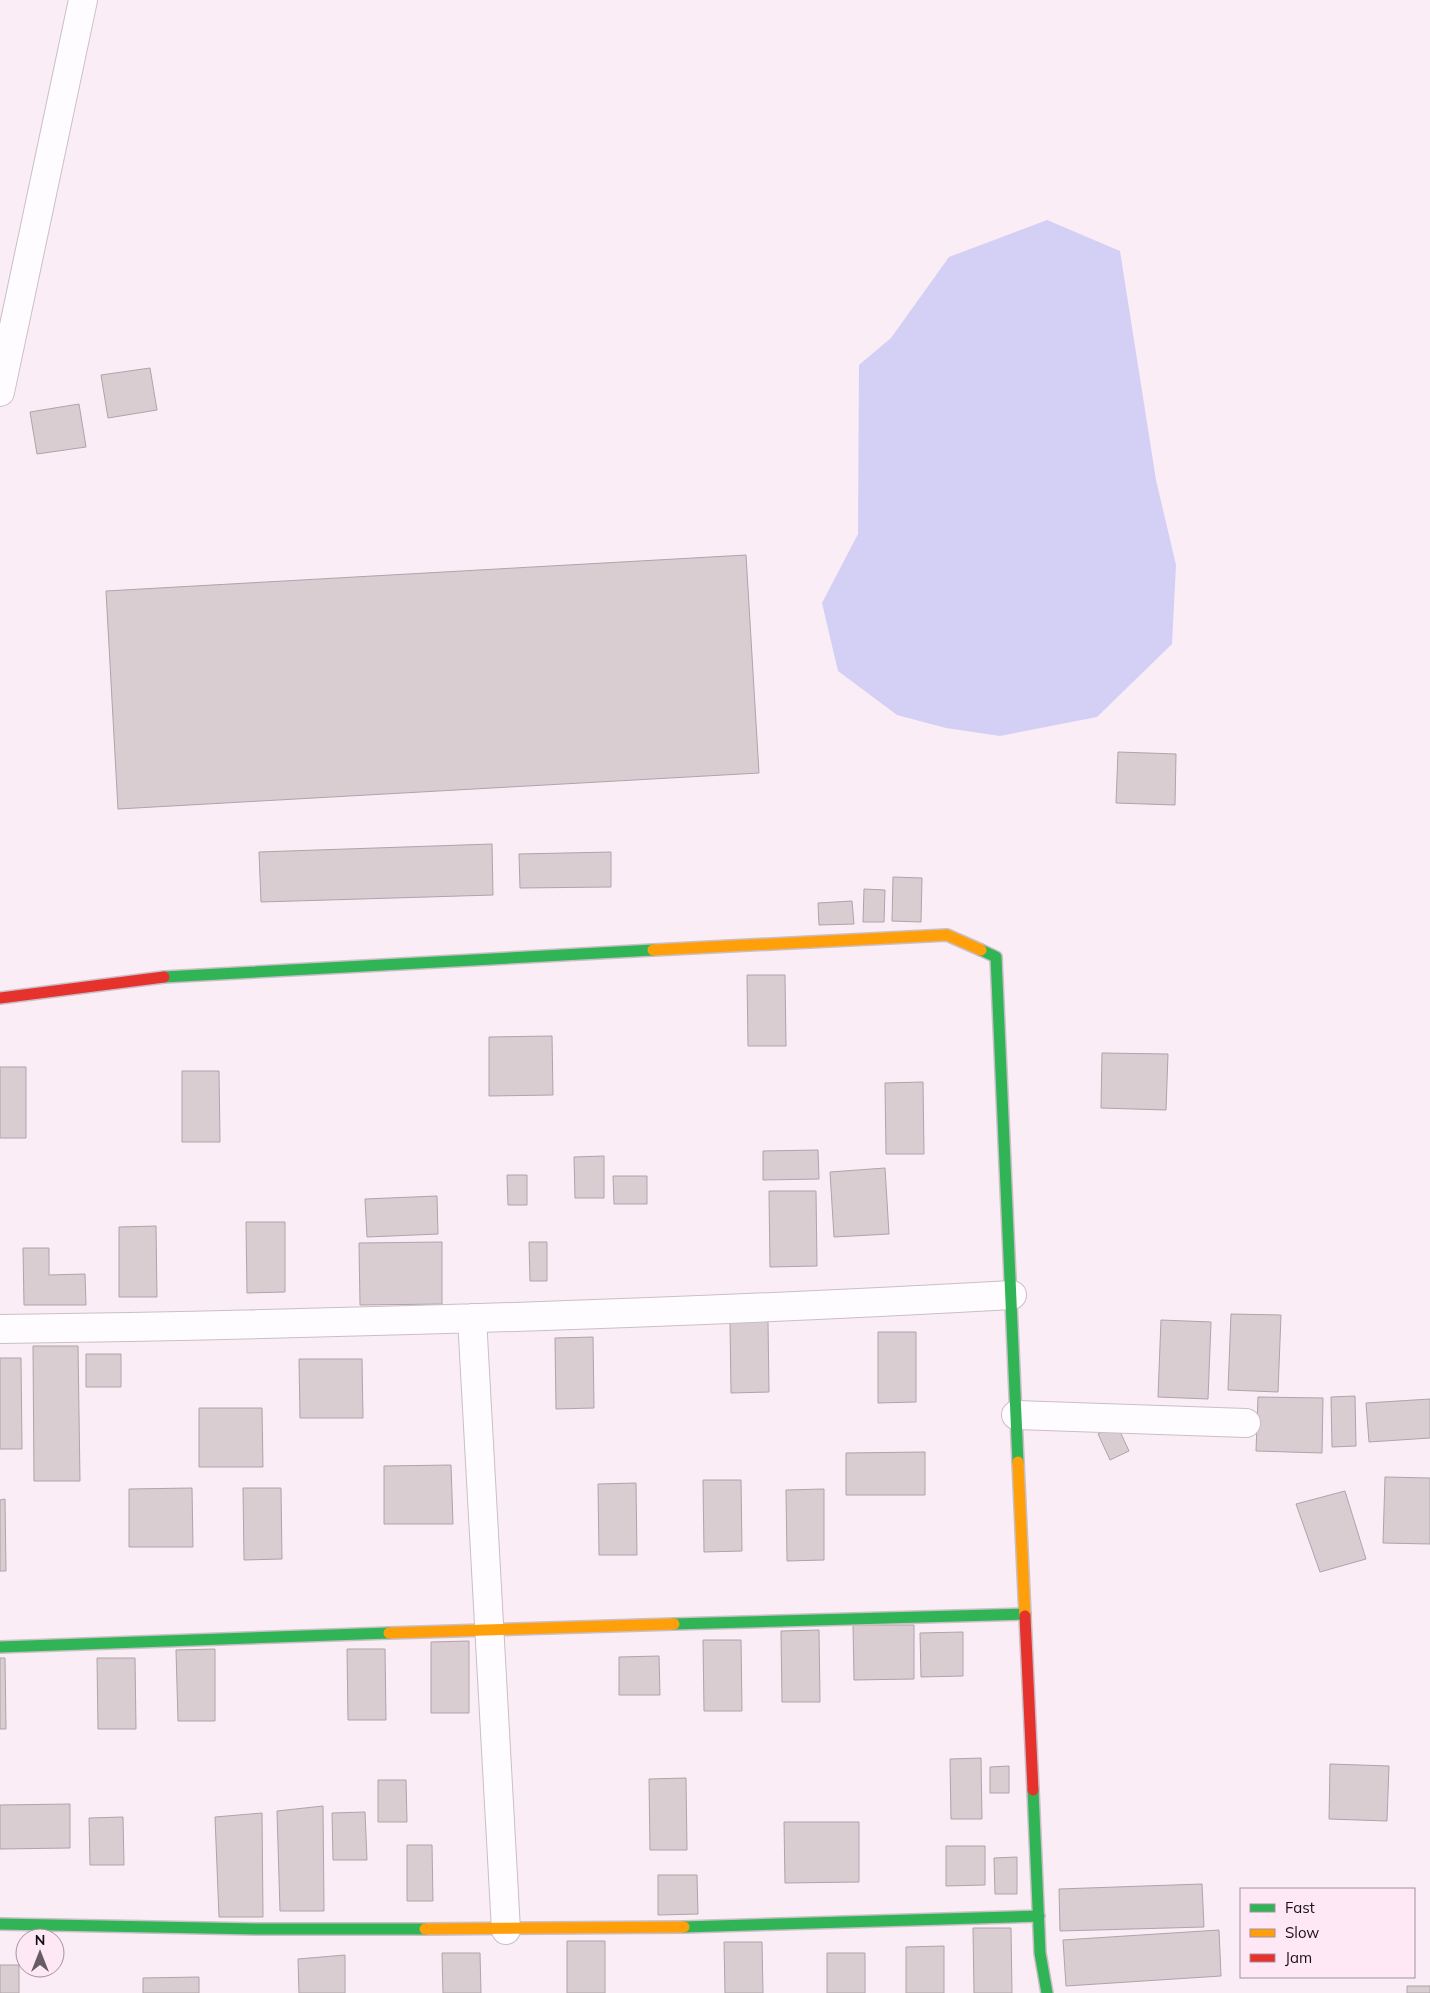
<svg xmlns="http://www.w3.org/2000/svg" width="1430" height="1993" viewBox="0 0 1430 1993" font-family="Mulish,sans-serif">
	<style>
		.water { fill: #d4cff4 }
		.building { fill: #d9cdd1; stroke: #afa4a9 }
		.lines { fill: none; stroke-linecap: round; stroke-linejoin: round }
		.street-casing { stroke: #cabfc6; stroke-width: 30 }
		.fast-casing { stroke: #cabfc6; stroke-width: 14 }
		.slow-casing { stroke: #cabfc6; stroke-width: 14 }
		.jam-casing { stroke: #cabfc6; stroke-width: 14 }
		.street { stroke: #fefcfe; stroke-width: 28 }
		.fast { stroke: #30b455; stroke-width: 11 }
		.slow { stroke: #ff9f0a; stroke-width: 11 }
		.jam { stroke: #e5322d; stroke-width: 11 }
	</style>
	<rect width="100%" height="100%" fill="#faedf5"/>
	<path class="water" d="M1047,220l73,31 36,229 20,85 -4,79 -75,73 -97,19 -54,-8 -49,-13 -59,-44 -16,-68 36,-69 1,-169 32,-27 58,-81z"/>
	<path class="building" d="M150,368l7,42 -49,8 -7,-43z
		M79,404l7,43 -49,7 -7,-42z
		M746,555l13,218 -641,36 -12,-218z
		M1118,752l58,2 -1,51 -59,-2z
		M492,844l1,51 -232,7 -2,-50z
		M611,852v35l-91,1 -1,-34z
		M893,877l29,1 -1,44 -29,-1z
		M864,889l21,1 -1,32h-21z
		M852,901l2,23 -35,1 -1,-22z
		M747,975h38l1,71h-38z
		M552,1036l1,59 -64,1v-59z
		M1102,1053l66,1 -2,56 -65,-2z
		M0,1067h26v71h-26z
		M182,1071h37l1,71h-38z
		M923,1082l1,72h-38l-1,-71z
		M818,1150l1,29 -56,1v-29z
		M604,1156v42h-29l-1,-41z
		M885,1168l4,66 -55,3 -4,-65z
		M507,1175h20v30h-19z
		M613,1176h34v28h-33z
		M769,1191h47l1,75 -47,1z
		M437,1196l1,38 -71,3 -2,-38z
		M246,1222h39v70l-38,1z
		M156,1226l1,71h-38v-70z
		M442,1242v62l-82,1 -1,-62z
		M529,1242h18v39h-17z
		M23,1248h26v27l36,-1 1,31h-62z
		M1231,1314l50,1 -3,77 -50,-2z
		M1161,1320l50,2 -3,77 -50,-2z
		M768,1321l1,71 -38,1 -1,-71z
		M878,1332h38v70l-38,1z
		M593,1337l1,71 -38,1 -1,-71z
		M33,1346h45l2,135h-46z
		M86,1354h35v33h-35z
		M0,1358h21l1,91h-22z
		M299,1359h63l1,59h-63z
		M1355,1396l1,50 -24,1 -1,-50z
		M1258,1397l65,1 -1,55 -66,-2z
		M1430,1399v39l-61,4 -3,-39z
		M199,1408h63l1,59h-64z
		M1117,1425l12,26 -19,9 -12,-26z
		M925,1452v43h-79v-42z
		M451,1465l2,59h-69v-58z
		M1385,1477l45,1v66l-47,-1z
		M703,1480h38l1,71 -38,1z
		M636,1483l1,72h-38l-1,-71z
		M192,1488l1,59h-64v-58z
		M243,1488h38l1,71 -38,1z
		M824,1489v71l-37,1 -1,-71z
		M1345,1491l21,68 -46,13 -24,-68z
		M5,1499l1,72h-6v-71z
		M853,1625h61v54l-60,1z
		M819,1630l1,72h-38l-1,-71z
		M963,1632v44l-42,1 -1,-44z
		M703,1640h38l1,71h-38z
		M469,1641v72h-38v-71z
		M215,1649v72h-37l-2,-71z
		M347,1649h38l1,71h-38z
		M659,1656l1,39h-41v-38z
		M0,1658h5l1,71h-6z
		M97,1658h38l1,71h-38z
		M981,1758l1,61h-31l-1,-60z
		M1330,1764l59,2 -2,55 -58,-2z
		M1009,1766v27h-19v-26z
		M686,1778l1,72h-37l-1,-71z
		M378,1780h28l1,42h-29z
		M70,1804v44l-70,1v-44z
		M323,1806l1,105h-44l-3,-100z
		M365,1812l2,48h-34l-1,-47z
		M262,1813l1,104h-44l-4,-100z
		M123,1817l1,48h-34l-1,-47z
		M784,1822h75v60l-74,1z
		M407,1845h25l1,56h-26z
		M946,1846h39v39l-39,1z
		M1017,1857v37h-22l-1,-36z
		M658,1875h39l1,39 -40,1z
		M1202,1884l2,43 -144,4 -1,-42z
		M973,1928h38l1,65h-38z
		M1219,1930l2,46 -155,10 -3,-46z
		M567,1941h38v52h-38z
		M724,1942h38l1,51h-38z
		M944,1946v47h-38v-46z
		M442,1953h38l1,40h-38z
		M827,1953h38v40h-38z
		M345,1955v38h-46l-1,-34z
		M0,1965h19v28h-19z
		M199,1977v16h-56v-15z
		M1407,1986h23v7h-23z"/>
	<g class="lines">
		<defs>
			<path id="street" d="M0,392l83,-392
				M472,1318l34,612
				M0,1329c338,-5 675,-15 1012,-34
				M1016,1415l230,8"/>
			<path id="fast" d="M981,950l15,7 22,505
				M164,977l489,-27
				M674,1624l351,-10
				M0,1647l389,-14
				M1033,1790l7,163 7,40
				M0,1924l260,5h165
				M684,1927l355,-11"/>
			<path id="slow" d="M653,950l294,-15 34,15
				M1018,1462l7,154
				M389,1633l285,-9
				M425,1929l259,-2"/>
			<path id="jam" d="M0,998l164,-21
				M1025,1616l8,174"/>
		</defs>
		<use href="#street" class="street-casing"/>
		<use href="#fast" class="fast-casing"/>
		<use href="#slow" class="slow-casing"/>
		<use href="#jam" class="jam-casing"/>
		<use href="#street" class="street"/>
		<use href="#fast" class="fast"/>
		<use href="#slow" class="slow"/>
		<use href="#jam" class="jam"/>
	</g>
	<rect x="1240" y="1888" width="175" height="90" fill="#ffe8f6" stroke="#a3919c"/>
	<rect x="1250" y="1904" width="25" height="8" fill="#30b455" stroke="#a3919c"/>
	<text x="1285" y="1913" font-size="15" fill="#190f16">Fast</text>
	<rect x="1250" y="1929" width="25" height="8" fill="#ff9f0a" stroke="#a3919c"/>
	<text x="1285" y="1938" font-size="15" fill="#190f16">Slow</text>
	<rect x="1250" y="1954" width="25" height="8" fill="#e5322d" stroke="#a3919c"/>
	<text x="1285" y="1963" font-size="15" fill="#190f16">Jam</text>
	<g transform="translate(40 1953)"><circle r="24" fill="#ffe8f6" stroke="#a3919c"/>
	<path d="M0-4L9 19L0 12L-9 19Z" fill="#685d64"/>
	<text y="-8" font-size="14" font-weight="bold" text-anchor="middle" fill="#190f16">N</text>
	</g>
</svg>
